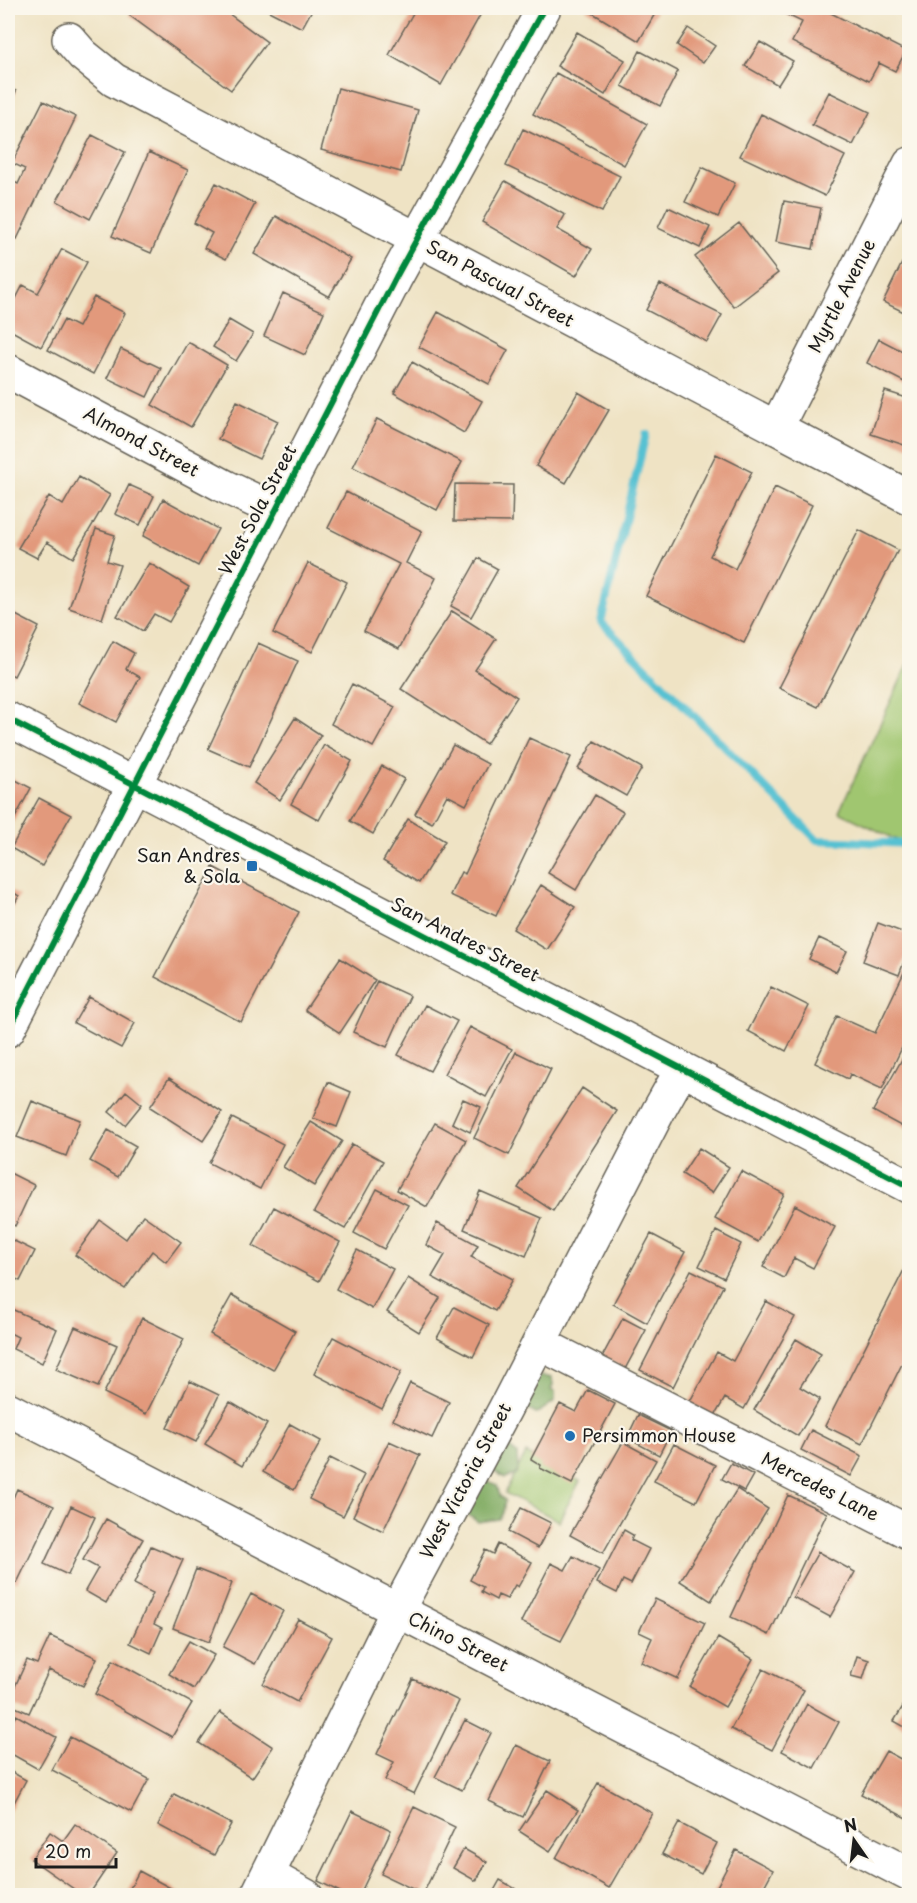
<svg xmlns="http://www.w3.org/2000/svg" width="917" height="1903" viewBox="0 0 917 1903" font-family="'Playpen Sans',sans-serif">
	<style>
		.green { fill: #a0c670; stroke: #5e7146; stroke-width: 1.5 }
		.forest { fill: #80ab62; stroke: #4e643f; stroke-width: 1.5 }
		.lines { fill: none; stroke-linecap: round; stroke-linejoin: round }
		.stream { stroke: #57c1d2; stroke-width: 8 }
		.building { fill: #e2997c }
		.minor-casing { stroke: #666257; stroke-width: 36 }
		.minor { stroke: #fff; stroke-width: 33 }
		.cycleway-casing { stroke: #fbf7ec; stroke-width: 10 }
		.cycleway { stroke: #00873e; stroke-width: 6 }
		.poi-dot { fill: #1f6fb2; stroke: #fbf7ec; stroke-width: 2 }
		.labels { text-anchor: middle; stroke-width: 4.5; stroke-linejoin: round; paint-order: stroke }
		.street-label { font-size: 18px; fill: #1c1c1c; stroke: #fbf7ec }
		.poi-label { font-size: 18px; fill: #1c1c1c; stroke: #fbf7ec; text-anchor: end }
	</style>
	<rect width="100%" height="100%" fill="#fbf7ec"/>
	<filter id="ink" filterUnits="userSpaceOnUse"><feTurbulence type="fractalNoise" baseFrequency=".0167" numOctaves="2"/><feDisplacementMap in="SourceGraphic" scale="12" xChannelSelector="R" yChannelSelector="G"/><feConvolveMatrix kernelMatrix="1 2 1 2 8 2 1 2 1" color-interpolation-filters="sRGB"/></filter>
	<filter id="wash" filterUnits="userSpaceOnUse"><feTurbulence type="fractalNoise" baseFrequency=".008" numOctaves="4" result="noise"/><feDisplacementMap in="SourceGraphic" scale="24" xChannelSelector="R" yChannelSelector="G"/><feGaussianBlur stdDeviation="1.35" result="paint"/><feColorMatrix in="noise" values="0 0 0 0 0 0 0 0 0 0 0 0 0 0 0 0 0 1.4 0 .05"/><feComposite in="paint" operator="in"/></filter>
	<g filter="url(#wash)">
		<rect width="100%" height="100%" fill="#efe3c4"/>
		<path class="green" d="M909,662l1,184h-1l-70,-34z
			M526,1453l54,28 -21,40 -54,-28z"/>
		<path class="forest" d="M542,1376l10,2 1,7 -2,5 4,2v9l-19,13 -7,-4 -4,-10v-14z
			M504,1444l13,10 1,16 -3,5 -10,3 -15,-9z
			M485,1480l12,5 3,11 5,4 -2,13 -4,6 -21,3 -10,-7 -1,-4z"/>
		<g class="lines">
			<path class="stream" d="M646,434l-45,188 216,218 93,4"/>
		</g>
		<g id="blocks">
			<path class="building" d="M135,8h86l46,34 -36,48 -102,-75z
				M263,8h50l-11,20z
				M416,8h63l4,2 -42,75 -52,-30z
				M587,8h62l7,4 -17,29 -53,-32z
				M789,8h32l85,43 -11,20 -16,-8 -10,18 -77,-39 10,-20 -17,-8z
				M688,28l27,18 -12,17 -26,-18z
				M577,32l48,28 -20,35 -48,-29z
				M760,42l33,19 -15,24 -33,-19z
				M640,51l38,20 -18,35 -38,-20z
				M556,73l91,51 -23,41 -91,-51z
				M8,87l8,4 -8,20z
				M338,88l80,22 -17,62 -80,-22z
				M829,92l41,20 -17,33 -41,-20z
				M43,101l33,16 -59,122 -9,-4v-56l10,5 7,-15 -13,-6z
				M761,114l84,42 -20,40 -85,-40z
				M523,129l97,47 -18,36 -96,-46z
				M92,135l33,17 -35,67 -33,-18z
				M149,152l39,18 -37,83 -39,-17z
				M702,167l33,16 -17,34 -33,-15z
				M505,181l60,34 -8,14 35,20 -16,27 -94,-54z
				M216,183l39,21 -29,55 -22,-11 8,-15 -18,-10z
				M784,201l37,7 -8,41 -37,-7z
				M668,207l42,20 -10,21 -42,-20z
				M276,216l75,43 -22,38 -75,-43z
				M739,223l39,50 -44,34 -39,-50z
				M62,249l25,13 -46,85 -33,-18v-15l15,-29 15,8z
				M902,263l8,4 -2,47 -25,-12z
				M660,284l62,31 -15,27 -61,-32z
				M283,293l41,19 -19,43 -41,-19z
				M94,297l31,16 -32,61 -45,-24 16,-30 14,7z
				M438,312l70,38 -19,34 -70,-37z
				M229,320l24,14 -17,27 -23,-14z
				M879,339l31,16v30l-43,-22z
				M188,342l39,23 -36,62 -39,-22z
				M121,349l40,19 -14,29 -40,-19z
				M412,362l70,39 -18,32 -70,-40z
				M885,391l25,8v48l-39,-13z
				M578,392l31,18 -43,73 -30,-17z
				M237,401l41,20 -19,38 -41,-20z
				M377,419l85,43 -25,48 -84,-43z
				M716,454l36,18 -42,84 25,13 40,-82 37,18 -68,138 -98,-47z
				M79,477l31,18 -37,63 -26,-16 -10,16 -19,-10 31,-52 14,9z
				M455,484l58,1 -1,37 -58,-1z
				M129,485l25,11 -14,29 -25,-11z
				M346,492l76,39 -16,32 30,15 -37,71 -35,-18 35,-67 -71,-36z
				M163,499l55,30 -20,37 -55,-30z
				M96,529l19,6 -8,26 13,4 -18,54 -33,-11z
				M859,530l39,20 -80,157 -39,-19z
				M478,558l20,11 -27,48 -20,-11z
				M149,563l40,24 -20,35 -15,-8 -11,17 -26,-15z
				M308,563l39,19 -35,70 -39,-19z
				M8,611l31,16 -25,49 -6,-3z
				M452,611l44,28 -21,31 42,27 -31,47 -85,-55z
				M113,641l21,12 -8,16 14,8 -24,45 -37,-19z
				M258,643l40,18 -49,106 -41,-18z
				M352,684l43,23 -22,40 -42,-23z
				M295,718l26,17 -41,65 -26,-17z
				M529,738l42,19 -75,159 -46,-21 11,-23 4,2z
				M594,741l48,27 -16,28 -48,-27z
				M324,745l28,16 -33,59 -28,-16z
				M453,745l35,19 -22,41 -19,-10 -15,28 -17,-9z
				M382,766l22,13 -31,55 -23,-13z
				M8,776l23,12 -23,43z
				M595,795l28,17 -47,78 -28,-17z
				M39,798l32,17 -29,51 -31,-18z
				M408,819l37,22 -26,42 -36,-22z
				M213,867l86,45 -58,110 -86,-45z
				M541,885l34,22 -28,43 -34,-21z
				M8,889l11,7 -11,19z
				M878,923l32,12v11l-11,29 -36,-14z
				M819,938l28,13 -11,21 -27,-13z
				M340,958l35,22 -35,53 -35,-23z
				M910,960v71l-28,58 -32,-15 -2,5 -33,-16 22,-47 38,17z
				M377,981l33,15 -23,51 -34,-15z
				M771,987l38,19 -23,45 -38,-20z
				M89,997l46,26 -14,25 -47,-25z
				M425,1005l32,16 -27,50 -32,-16z
				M470,1027l42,22 -26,48 -42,-23z
				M910,1045v86l-37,-20z
				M516,1052l35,17 -42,86 -35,-17z
				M169,1078l53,34 -19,29 -53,-34z
				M328,1082l23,10 -14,35 -24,-9z
				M582,1088l35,23 -64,100 -35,-23z
				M126,1091l16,13 -17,21 -16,-13z
				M463,1099l18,8 -11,25 -18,-9z
				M32,1101l48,19 -14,36 -49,-19z
				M232,1118l51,26 -23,45 -51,-26z
				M311,1122l31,19 -28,45 -31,-19z
				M435,1123l31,17 -39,67 -30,-17z
				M108,1130l28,16 -18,31 -28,-16z
				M352,1144l31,17 -38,68 -31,-17z
				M699,1148l30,19 -17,26 -30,-19z
				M741,1171l43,23 -26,48 -43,-23z
				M8,1172l26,13 -19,41 -7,-4z
				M377,1189l31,16 -24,44 -30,-16z
				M480,1191l62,27 -16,38 -62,-27z
				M795,1205l40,22 -22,41 -19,-10 -10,20 -21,-11z
				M274,1207l66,35 -21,39 -66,-35z
				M143,1215l38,27 -15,20 -14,-11 -27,38 -50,-34 25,-35 26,19z
				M437,1223l41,22 -7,12 42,22 -18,32 -63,-34 13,-22 -19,-10z
				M716,1231l25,13 -17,34 -25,-12z
				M651,1234l34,18 -38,71 -34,-19z
				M8,1238l27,13 -15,30 -12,-6z
				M357,1250l36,19 -21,40 -36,-20z
				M910,1258v90l-48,96 -37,-18z
				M691,1270l32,16 -50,101 -33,-17z
				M408,1278l32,20 -21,34 -32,-20z
				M232,1295l63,36 -22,39 -63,-36z
				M766,1301l29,16 -51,92 -19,-11 -11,19 -25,-14 28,-51 16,9z
				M454,1307l35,18 -16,32 -36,-19z
				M9,1308l48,21 -15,34 -29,-14 5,-12 -10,-5v-20z
				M142,1318l42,21 -38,75 -42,-21z
				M623,1318l23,12 -21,39 -23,-12z
				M75,1327l42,18 -19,42 -42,-18z
				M333,1337l68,35 -19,37 -68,-35z
				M796,1339l25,15 -21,33 20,12 -22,37 -44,-26z
				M190,1381l29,14 -23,47 -29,-14z
				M410,1383l39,19 -17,36 -39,-18z
				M588,1390l27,14 -43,80 -32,-16 1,-3 -10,-6 29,-55 16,8z
				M230,1402l37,22 -25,42 -37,-22z
				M638,1415l33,16 -12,24 -32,-17z
				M290,1424l31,17 -27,49 -31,-18z
				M811,1430l51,26 -11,20 -50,-26z
				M389,1441l31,14 -37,76 -30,-15z
				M623,1442l33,18 -53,93 -33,-18z
				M674,1444l41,21 -19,37 -42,-21z
				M330,1458l34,17 -21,41 -34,-17z
				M731,1463l22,12 -9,16 -22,-12z
				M17,1489l37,17 -37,77 -9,-5v-69z
				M737,1489l31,20 -57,92 -31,-20z
				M788,1495l39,18 -58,122 -38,-18z
				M71,1506l24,11 -27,58 -24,-11z
				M521,1508l30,15 -13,25 -30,-16z
				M106,1519l37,20 -37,64 -21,-12 13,-23 -15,-8z
				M624,1530l9,5 -2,5 18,9 -18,35 -8,-4 -6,13 -20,-10z
				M498,1544l34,18 -14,25 -3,-2 -8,14 -9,-4 -2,5 -15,-8 2,-5 -13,-7 15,-30 8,4z
				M151,1546l32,14 -29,64 8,4 -11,25 -21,-10 23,-50 -19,-9z
				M818,1552l37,20 -25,45 -37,-20z
				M573,1556l26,14 -38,71 -40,-19 30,-59 14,7z
				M196,1569l36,14 -23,59 -36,-14z
				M251,1594l32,17 -28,53 -32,-17z
				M655,1599l50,24 -27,56 -37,-17 11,-24 -13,-6z
				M298,1619l34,18 -35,65 -34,-18z
				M50,1636l47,22 -14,28 -34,-16 -20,43 -21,-9v-2l19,-42 10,4z
				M718,1638l35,21 -28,48 -35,-20z
				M189,1641l25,14 -20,34 -25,-15z
				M857,1656l12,4 -6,19 -12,-3z
				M113,1660l79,43 -20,34 -77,-43z
				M763,1669l41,21 -32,60 -41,-21z
				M413,1679l46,22 -45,93 -29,-14 9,-18 -17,-8z
				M910,1695v35l-16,-9z
				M807,1704l32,18 -25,46 -32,-17z
				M220,1712l53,35 -21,31 -53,-35z
				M16,1715l40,22 -18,32 -30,-17v-22z
				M465,1720l26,13 -29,57 -27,-13z
				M70,1737l79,42 -18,33 -79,-42z
				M516,1745l34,16 -27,56 -34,-16z
				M886,1751l24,13v56l-49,-26z
				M8,1770l18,10 -18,34z
				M598,1783l54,30 -43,75 -53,-30z
				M547,1790l31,20 -28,41 -31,-20z
				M174,1794l57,30 -17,31 -56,-30z
				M414,1807l41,20 -32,67 -42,-20z
				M352,1811l39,19 -32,66h-11l-30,-15z
				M679,1823l38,20 -16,31 -39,-20z
				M75,1824l42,29 -29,43h-4l-53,-37 19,-27 13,9z
				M464,1849l23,13 -11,19 -23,-13z
				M736,1850l37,20 -14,26h-47z
				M139,1871l46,25h-59z
				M500,1880l28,16h-37z"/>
		</g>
	</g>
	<g filter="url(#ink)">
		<use href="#blocks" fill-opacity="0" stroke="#666257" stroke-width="1.5"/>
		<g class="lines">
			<defs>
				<path id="minor" d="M69,39l14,16 31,25 796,418
					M8,371l218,116 49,23
					M776,428l134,-264
					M8,719l902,468
					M8,1030l388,-753 148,-269
					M539,1343l371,190
					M8,1409l902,466
					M268,1875l38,21
					M257,1896l140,-285 108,-202 154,-299 23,-41"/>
			</defs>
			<use href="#minor" class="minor-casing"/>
			<use href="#minor" class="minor"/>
			<defs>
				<path id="cycleway" d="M8,719l902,468
					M8,1030l388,-753 148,-269"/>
			</defs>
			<use href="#cycleway" class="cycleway-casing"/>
			<use href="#cycleway" class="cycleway"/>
		</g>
	</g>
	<g class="poi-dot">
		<rect x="246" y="860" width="12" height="12" rx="3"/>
		<circle cx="570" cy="1436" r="6"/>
	</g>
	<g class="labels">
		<g class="street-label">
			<text transform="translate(500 284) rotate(28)" y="6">San Pascual Street</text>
			<text transform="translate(842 296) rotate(-63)" y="6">Myrtle Avenue</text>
			<text transform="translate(141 442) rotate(28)" y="6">Almond Street</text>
			<text transform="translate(258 510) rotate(-62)" y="6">West Sola Street</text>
			<text transform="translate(465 940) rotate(27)" y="6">San Andres Street</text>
			<text transform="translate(466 1481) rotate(-62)" y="6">West Victoria Street</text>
			<text transform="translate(820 1487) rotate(27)" y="6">Mercedes Lane</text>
			<text transform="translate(458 1642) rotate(27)" y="6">Chino Street</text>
		</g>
		<g class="poi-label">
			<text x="240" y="862">San Andres<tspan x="240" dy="21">&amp; Sola</tspan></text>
			<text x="582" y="1442" text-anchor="start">Persimmon House</text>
		</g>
	</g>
	<rect width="917" height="1903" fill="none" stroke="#fbf7ec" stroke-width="30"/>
	<g transform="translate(854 1840) rotate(346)" stroke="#fbf7ec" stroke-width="4.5" paint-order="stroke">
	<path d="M0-4.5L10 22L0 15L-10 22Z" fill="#1c1c1c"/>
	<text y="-9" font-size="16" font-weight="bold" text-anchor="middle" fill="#1c1c1c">N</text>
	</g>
	<path d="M36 1858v9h80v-9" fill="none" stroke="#1c1c1c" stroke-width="3"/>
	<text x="45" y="1858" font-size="18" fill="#1c1c1c" stroke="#fbf7ec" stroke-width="4.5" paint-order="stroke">20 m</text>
</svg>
